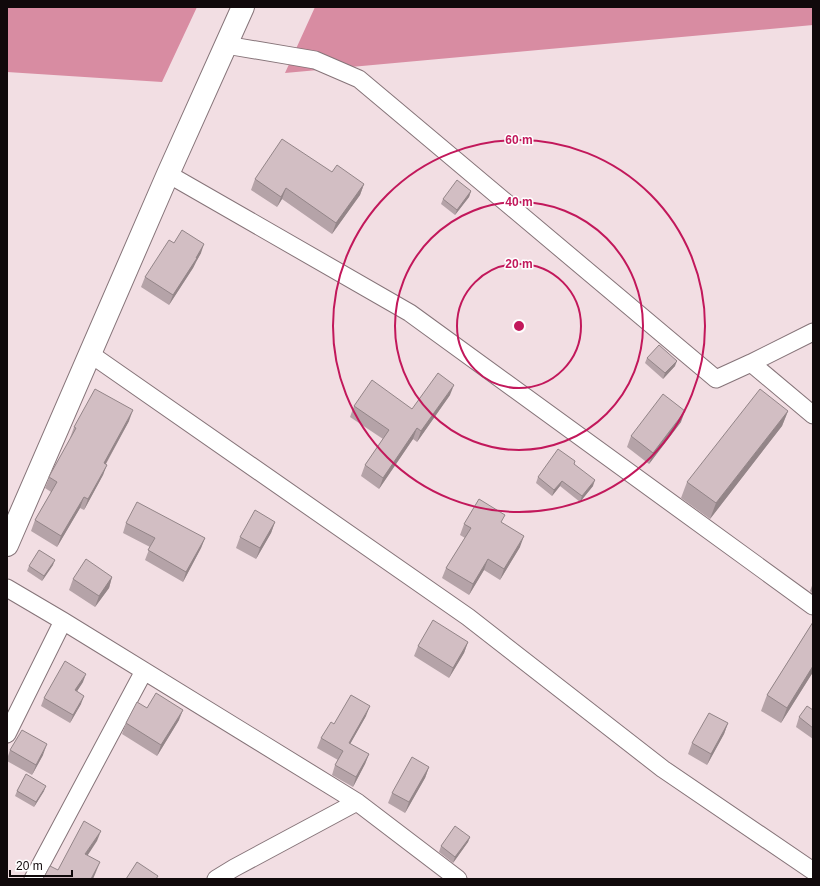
<svg xmlns="http://www.w3.org/2000/svg" width="820" height="886" viewBox="0 0 820 886" font-family="Arial,sans-serif">
	<style>
		.forest { fill: #d88ca2 }
		.lines { fill: none; stroke-linecap: round; stroke-linejoin: round }
		.street-casing { stroke: #867479; stroke-width: 19 }
		.secondary-casing { stroke: #867479; stroke-width: 24 }
		.street { stroke: #fff; stroke-width: 17 }
		.secondary { stroke: #fff; stroke-width: 22 }
		.wall { fill: #b5a3a8 }
		.shaded-wall { fill: #938588 }
		.building { fill: #d2bec3; stroke: #938588 }
		.ring { fill: none; stroke: #c2185b; stroke-width: 2 }
		.centre { fill: #c2185b; stroke: #fff; stroke-width: 2 }
		.ring-label { font-size: 12px; text-anchor: middle; font-weight: bold; fill: #c2185b; stroke: #fff; stroke-width: 3; stroke-linejoin: round; paint-order: stroke }
	</style>
	<rect width="100%" height="100%" fill="#f2dee3"/>
	<path class="forest" d="M7,7h190l-35,75 -155,-10z
		M315,7h498v18l-528,48z"/>
	<g class="lines">
		<defs>
			<path id="street" d="M226,45l89,15 44,19 31,26 326,274 35,-16 62,-31
				M168,174l242,139 403,293
				M89,353l379,264 195,152 150,102
				M751,363l62,52
				M7,588l56,33 294,181 101,77
				M7,734l56,-113
				M33,879l111,-208
				M216,879l18,-11 123,-66"/>
			<path id="secondary" d="M7,545l161,-371 75,-167"/>
		</defs>
		<use href="#street" class="street-casing"/>
		<use href="#secondary" class="secondary-casing"/>
		<use href="#street" class="street"/>
		<use href="#secondary" class="secondary"/>
	</g>
	<path class="wall" d="M332,172l32,12 -4,11 -28,39 -50,-35 -5,8 -26,-17 4,-11z
		M471,191l-2,6 -14,18 -14,-11 2,-5z
		M174,243l27,10 -5,9 -3,6 -24,37 -28,-18 4,-10z
		M647,358l28,8 -12,13 -18,-16z
		M450,395l-33,47 -4,-3 -34,50 -18,-13 4,-11 18,-26 -33,-22 4,-11 58,3z
		M788,411l-6,15 -72,93 -29,-21 6,-16z
		M129,421l-23,43 -3,11 -19,35 -4,-2 -23,39 -26,-16 4,-11 16,-28 -6,-4 6,-15 20,-35h-1l4,-11z
		M681,422l-32,42 -22,-17 4,-11z
		M575,461l-1,3 19,22 -13,16 -20,-16 -8,10 -16,-13 2,-6z
		M275,522l-4,11 -15,26 -20,-11 4,-11z
		M126,523l79,15 -4,10 -18,34 -38,-22 5,-13 -27,-14z
		M503,523l17,24 -20,33 -16,-10 -15,25 -27,-17 4,-10 19,-30 -5,-3 4,-11z
		M53,565l-11,16 -15,-10 2,-5z
		M112,577l-3,11 -14,19 -26,-17 4,-11z
		M813,583v11l-3,-3z
		M813,622v50l-32,51 -20,-12 6,-16z
		M468,642l-4,11 -15,25 -35,-22 4,-10z
		M83,682l-6,9 4,13 -11,19 -29,-17 3,-8z
		M147,708l32,12 -22,36 -35,-22 4,-11z
		M813,710v29l-17,-12 3,-10z
		M366,716l-16,28 19,10 -4,10 -12,23 -21,-12 3,-10 3,-5 -21,-12 4,-10 13,-14z
		M728,723l-4,11 -17,31 -19,-11 4,-11z
		M10,750l33,5 -11,20 -25,-14v-2z
		M429,767l-4,11 -20,35 -17,-10 4,-10z
		M17,791h27l-10,16 -19,-11z
		M470,837l-2,5 -15,21 -14,-11 2,-6z"/>
	<path class="shaded-wall" d="M364,184l-4,11 -28,39 4,-11z
		M286,188l-4,11 -5,8 4,-10z
		M471,191l-2,6 -14,18 2,-5z
		M204,244l-3,9 -5,9 -3,6 -24,37 4,-10z
		M677,361l-2,5 -12,13 2,-6z
		M454,385l-4,10 -33,47 4,-11z
		M133,410l-4,11 -29,53 4,-11z
		M685,411l-4,11 -32,42 4,-11z
		M788,411l-6,15 -72,93 6,-16z
		M417,428l-4,11 -34,50 4,-11z
		M107,465l-4,10 -19,35 4,-11z
		M595,480l-2,6 -13,16 2,-6z
		M562,481l-2,5 -8,10 2,-6z
		M84,497l-4,11 -23,39 4,-11z
		M275,522l-4,11 -15,26 4,-11z
		M524,536l-4,11 -20,33 4,-11z
		M205,538l-4,10 -18,34 3,-10z
		M488,559l-4,11 -15,25 4,-11z
		M55,560l-2,5 -11,16 2,-5z
		M112,577l-3,11 -14,19 4,-11z
		M468,642l-4,11 -15,25 4,-10z
		M813,666v6l-32,51 6,-15z
		M86,674l-3,8 -11,17 3,-9z
		M84,696l-3,8 -11,19 3,-8z
		M370,706l-4,10 -21,37 4,-10z
		M183,710l-4,10 -22,36 4,-11z
		M728,723l-4,11 -17,31 4,-11z
		M47,744l-4,11 -11,20 4,-10z
		M369,754l-4,10 -12,23 3,-10z
		M429,767l-4,11 -20,35 4,-11z
		M46,786l-2,5 -10,16 2,-5z
		M101,831l-4,10 -15,23 3,-10z
		M470,837l-2,5 -15,21 2,-6z
		M100,862l-4,10 -3,7h-2z"/>
	<path class="building" d="M282,139l50,33 5,-7 27,19 -28,39 -50,-35 -5,9 -26,-18z
		M457,180l14,11 -14,19 -14,-11z
		M182,230l22,14 -8,14h1l-24,37 -28,-18 24,-37 5,3z
		M659,345l18,16 -12,12 -18,-15z
		M438,373l16,12 -33,46 -4,-3 -34,50 -18,-13 24,-35 -35,-24 18,-26 40,29z
		M95,389l38,21 -29,53 3,2 -19,34 -4,-2 -23,39 -26,-16 22,-38 -8,-5 2,-4 25,-45 -2,-1z
		M760,389l28,22 -72,92 -29,-21z
		M663,394l22,17 -32,42 -22,-17z
		M558,449l17,12 -1,3 21,16 -13,16 -20,-15 -8,9 -16,-13z
		M479,499l26,16 -4,7 23,14 -20,33 -16,-10 -15,25 -27,-16 25,-40 -7,-4z
		M137,502l68,36 -19,34 -38,-22 7,-12 -29,-15z
		M255,510l20,12 -15,26 -20,-11z
		M39,550l16,10 -11,16 -15,-10z
		M86,559l26,18 -13,19 -26,-17z
		M433,620l35,22 -15,26 -35,-22z
		M813,622v44l-26,42 -20,-13z
		M65,661l21,13 -11,16 9,6 -11,19 -29,-17z
		M156,693l27,17 -22,35 -35,-22 11,-21 10,6z
		M351,695l19,11 -21,37 20,11 -13,23 -21,-12 8,-14 -22,-13 10,-16 3,2z
		M807,706l6,4v18l-14,-11z
		M709,713l19,10 -17,31 -19,-11z
		M22,730l25,14 -11,21 -26,-15z
		M412,757l17,10 -20,35 -17,-9z
		M26,774l20,12 -10,16 -19,-11z
		M84,821l17,10 -16,23 15,8 -9,17h-48l7,-13 8,4z
		M455,826l15,11 -15,20 -14,-11z
		M137,862l21,14 -2,3h-30z"/>
	<g class="ring">
		<circle cx="519" cy="326" r="62"/>
		<circle cx="519" cy="326" r="124"/>
		<circle cx="519" cy="326" r="186"/>
	</g>
	<circle cx="519" cy="326" r="6" class="centre"/>
	<g class="ring-label">
		<text x="519" y="144">60 m</text>
		<text x="519" y="206">40 m</text>
		<text x="519" y="268">20 m</text>
	</g>
	<rect width="820" height="886" fill="none" stroke="#10090b" stroke-width="16"/>
	<path d="M10 870v6h62v-6" fill="none" stroke="#10090b" stroke-width="2"/>
	<text x="16" y="870" font-size="12" fill="#10090b" stroke="#ffffff" stroke-width="3" paint-order="stroke">20 m</text>
</svg>
